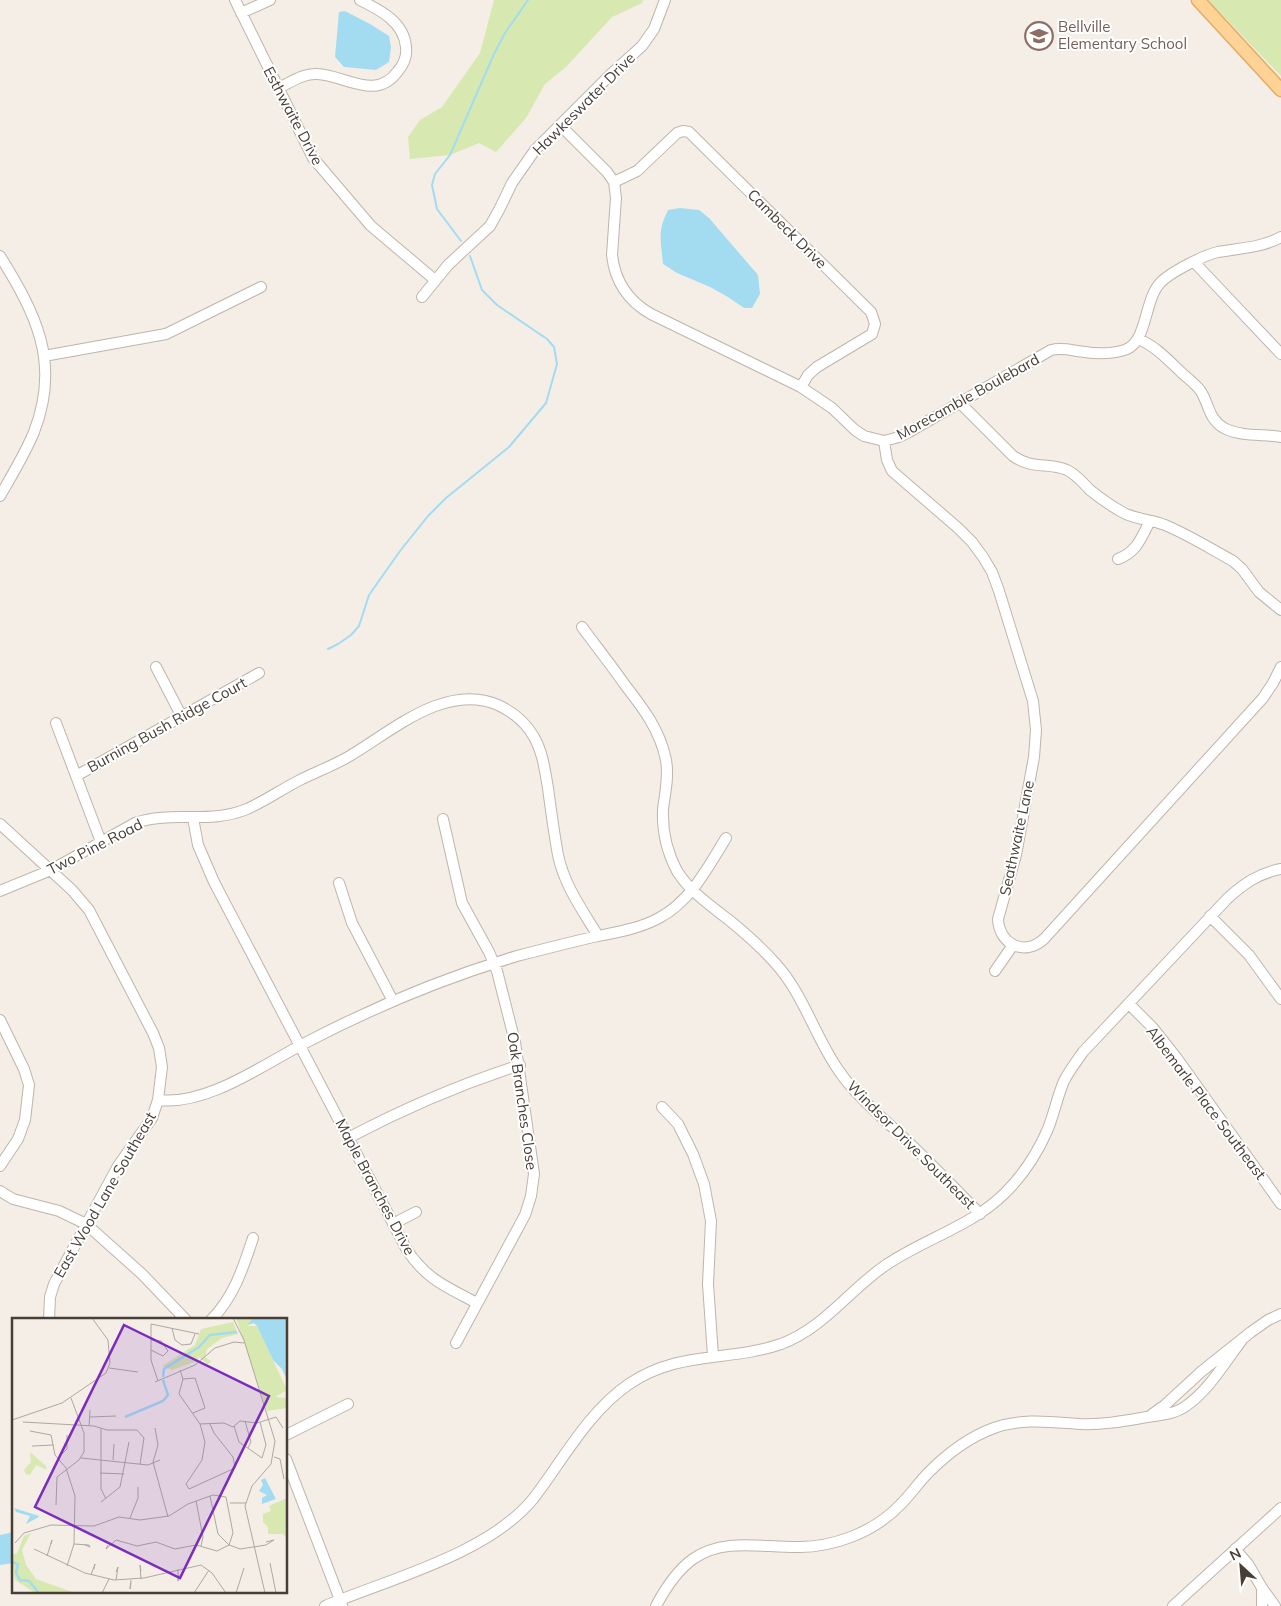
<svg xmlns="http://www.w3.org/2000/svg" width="1281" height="1606" viewBox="0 0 1281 1606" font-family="Mulish,sans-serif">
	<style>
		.green { fill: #d7e8b0 }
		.water { fill: #a3dcf1 }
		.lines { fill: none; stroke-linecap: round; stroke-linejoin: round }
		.stream { stroke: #a3dcf1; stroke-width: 2 }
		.minor-casing { stroke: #bfb5aa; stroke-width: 12 }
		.major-casing { stroke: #e4ac64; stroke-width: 15 }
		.minor { stroke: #fff; stroke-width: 10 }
		.major { stroke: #ffd295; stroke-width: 12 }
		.labels { text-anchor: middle; stroke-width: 4; stroke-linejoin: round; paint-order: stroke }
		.education-label { font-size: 15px; fill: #785e54; stroke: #fff; text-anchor: start }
		.street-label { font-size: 15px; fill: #473e36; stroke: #fff }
		.inset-river { fill: none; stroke: #a3dcf1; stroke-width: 2.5 }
		.inset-road { fill: none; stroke: #afa8a0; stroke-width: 1 }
		.view { fill: #7b2cbf; fill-opacity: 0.15; stroke: #7b2cbf; stroke-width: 2.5 }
		.inset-edge { fill: none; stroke: #473e36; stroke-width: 2.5 }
	</style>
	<rect width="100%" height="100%" fill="#f4eee7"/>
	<path class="green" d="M494,0h149l-1,3 -30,14 -46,50 -21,17 -19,34 -30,34 -17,-9 -29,12 -40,4 -2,-22 12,-17 22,-13 38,-54z
		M1208,0h73v76z"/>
	<path class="water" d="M345,11l25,13 19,12 2,11 -2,15 -13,8 -32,-3 -9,-10 4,-45z
		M680,208l19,2 10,8 49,57 2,19 -8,14h-8l-16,-11 -18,-10 -33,-14 -14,-9c-2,-23 -6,-32 5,-54z
		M14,1532v31l-14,2v-30z"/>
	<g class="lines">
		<path class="stream" d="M461,241l-24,-32 -5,-24 3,-11 15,-19 44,-101 11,-21 23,-33
			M328,649l10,-5 13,-9 8,-9 10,-31 31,-44 28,-35 18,-18 63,-51 37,-44 11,-39 -3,-17 -7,-8 -50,-34 -15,-15 -12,-34"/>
		<defs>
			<path id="minor" d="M235,0l78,158 58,68 64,54
				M241,13l29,-13
				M278,88c12,-5 25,-15 39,-14 28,1 59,28 81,-3 6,-7 9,-16 8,-24 -2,-25 -26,-37 -46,-47
				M560,125l47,47 7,10 2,16 -4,57c3,27 16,46 39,59l150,73 31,21 23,22 9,6 20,5 15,-4 10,-5 142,-82c13,-3 22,1 34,2 12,2 30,2 42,-3 21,-10 17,-50 34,-67 10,-10 43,-27 57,-30 22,-4 43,-4 63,-15
				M614,182l23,-11 40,-38 6,-2 6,1 182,180 4,12 -3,10 -55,33 -9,8 -7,12
				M0,256c36,58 61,107 34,176 -9,22 -22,43 -34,64
				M1194,262l87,92
				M422,297l26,-32 42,-39 9,-16 13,-27 23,-33 76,-76 31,-28 12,-17 11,-29
				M1138,339c18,7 31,22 45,35 6,5 12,10 17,16 9,13 8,29 24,38 17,9 39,6 57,9
				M44,356l122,-22 95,-47
				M960,403l53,53c20,14 35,6 54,14 10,5 16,13 23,20 10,8 21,16 32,22 14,8 29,7 43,13 24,10 46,24 68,36l9,8 17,23 22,18
				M884,441l3,19 5,11 66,57 14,14 11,15 9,15 7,19 34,110 3,29 -2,27 -18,98 -18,64c1,25 26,38 46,20l219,-241 10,-15 8,-16
				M1118,559c19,-7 23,-21 32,-38
				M582,627c14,19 29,38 43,58 18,23 35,45 41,75 3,17 -1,33 -3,49 -1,22 4,43 14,62 13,21 33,34 52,49 16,13 33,28 47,44 28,31 39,73 63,107 18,26 43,46 66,68 26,24 50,50 75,75
				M156,667l26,50
				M56,723l45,119
				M76,776l183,-103
				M193,818l5,27 16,37 193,368c20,30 40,37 70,53
				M443,819l19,84 27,49 8,19 18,71 19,132 -3,22 -6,19 -69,128
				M0,824l72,66 17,20 64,123 6,15 3,19 -4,33 -6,18 -34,48 -64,118 -4,13 -1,23
				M339,883l13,40 41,78
				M0,891l51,-21 84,-47c38,-13 73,2 112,-14 18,-8 35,-20 53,-29 16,-8 32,-14 48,-23 43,-25 97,-75 150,-52 15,7 28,18 36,32 9,16 11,34 14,51 3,23 6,45 10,67 6,30 25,56 40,81
				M1210,916l39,39 32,44
				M995,971l18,-26
				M1129,1004l24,24 23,29 105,147
				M0,1020l24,49 5,16 -4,35 -7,19 -18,27
				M158,1100c49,6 106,-36 149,-58 67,-35 137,-64 210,-86 27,-7 54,-14 81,-20 20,-4 43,-8 61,-18 32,-17 49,-51 67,-80
				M662,1107l16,17 15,30 11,30 7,37 -3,63 5,72
				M348,1138c57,-30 110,-53 172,-73
				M0,1191l13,8 46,12 27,13 56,50 44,46
				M393,1224l23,-12
				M211,1320c23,-23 32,-52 42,-82
				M1151,1415l14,-10 37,-34 49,-39 17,-12 13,-6
				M286,1435l62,-31
				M286,1459l56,146
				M1235,1549l13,15 14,24 13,18
				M325,1606c64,-27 163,-52 208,-107 30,-39 55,-87 96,-115 50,-34 100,-22 152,-40 43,-16 68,-54 105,-79 38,-26 86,-39 119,-72 18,-18 32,-39 42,-62 7,-16 10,-34 17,-50 5,-10 12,-19 19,-29l144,-153c16,-15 32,-26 54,-30
				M656,1606c9,-17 20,-35 37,-47 31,-22 71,-11 107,-12 17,0 35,-4 51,-10 18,-7 37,-19 50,-33 10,-10 18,-22 28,-32 18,-18 40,-35 65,-44 28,-10 56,-6 86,-4 23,1 44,-3 67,-7 14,-2 28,-3 39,-11 24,-17 39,-44 56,-66
				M1173,1606l108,-98
				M1262,1606v-18"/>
			<path id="major" d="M1198,0l83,90"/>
		</defs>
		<use href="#minor" class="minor-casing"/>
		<use href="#major" class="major-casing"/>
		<use href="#minor" class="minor"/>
		<use href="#major" class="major"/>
	</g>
	<defs>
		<symbol id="school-ring" viewBox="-11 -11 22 22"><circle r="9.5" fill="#fff" stroke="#8d6e63" stroke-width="1.5"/><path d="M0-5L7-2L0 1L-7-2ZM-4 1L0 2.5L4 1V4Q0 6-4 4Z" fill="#8d6e63"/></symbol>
	</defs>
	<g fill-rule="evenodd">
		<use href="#school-ring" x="1023" y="20" width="32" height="32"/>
	</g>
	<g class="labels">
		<g class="education-label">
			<text x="1058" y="32">Bellville<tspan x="1058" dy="17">Elementary School</tspan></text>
		</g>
		<g class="street-label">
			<text transform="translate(584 104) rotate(-45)" y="5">Hawkeswater Drive</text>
			<text transform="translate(293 116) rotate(62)" y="5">Esthwaite Drive</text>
			<text transform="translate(787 229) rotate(45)" y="5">Cambeck Drive</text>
			<text transform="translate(968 397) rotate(-29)" y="5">Morecamble Boulebard</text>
			<text transform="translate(167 725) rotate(-29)" y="5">Burning Bush Ridge Court</text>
			<text transform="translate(1017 838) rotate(-78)" y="5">Seathwaite Lane</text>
			<text transform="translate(95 847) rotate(-27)" y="5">Two Pine Road</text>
			<text transform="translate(522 1101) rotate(82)" y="5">Oak Branches Close</text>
			<text transform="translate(1206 1103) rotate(53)" y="5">Albemarle Place Southeast</text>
			<text transform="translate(911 1145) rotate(45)" y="5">Windsor Drive Southeast</text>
			<text transform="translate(375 1187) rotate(62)" y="5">Maple Branches Drive</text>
			<text transform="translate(105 1195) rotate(-60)" y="5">East Wood Lane Southeast</text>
		</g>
	</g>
	<g transform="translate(12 1318)">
		<rect width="275" height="275" fill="#f4eee7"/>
		<path d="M224,0h17l-5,8h9l30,64 -12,7 12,1v10l-20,3zM221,4l5,12 -16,4 -15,11 -2,8 7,5 -5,2 -8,-7 -2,4 -25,9 -10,-4 33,-21 6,-16zM18,134l16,14 1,4 -11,-5 -6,10 -4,-1 -2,-4 7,-8zM275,180v41l-4,-5h-15v-7l-5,-5v-8l8,-3 -2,-5zM19,215l-9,17 4,15 10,14 39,14h-40l-20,-13 -3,-25 5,-2 7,-17z" fill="#d7e8b0"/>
		<path d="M241,0h34v62l-5,-11 -9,-9 -16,-34 -3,-3 -6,2zM253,160l11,21 -14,5v-6l5,-3 -8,-4 4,-6 -2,-5zM2,190l25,8v1l-13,7 4,-8 -14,-4z" fill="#a3dcf1"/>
		<path class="inset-river" d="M151,59l1,-8 35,-22 11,-12 27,-3M113,99l38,-16 5,-6 -5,-15M0,244l6,2 -2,9 4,7 9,1 10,12"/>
		<path class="inset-road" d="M221,0l11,22 31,101 -4,23 -19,22 -7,20 20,87M160,10l3,12 7,5 9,-1 4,-10M139,22l10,1 7,10 -5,5 -12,-6M97,50l29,4M168,52l3,9 -4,15 21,30 24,-1 9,4 7,-6 17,2 19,-6 7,11M171,61l12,-1 10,30 -12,5M146,63l-7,-21v-36l48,10M143,64l40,-17 20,-17 19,-6 10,1M78,99l26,-1M0,102l50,-17 44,-30 4,-10 -2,-23 -16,-22M233,103l6,21 -3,6M11,104l71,4 13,4h30l7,8 -4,26M188,106l5,18 -3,18 -16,24 3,5 46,-21 -2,-11 -19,-24 -4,-9M77,108l1,-16M222,108l5,16 23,16 4,-13 -6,-23M89,110v61l5,10M143,110l3,17 -5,17 15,55M18,113l21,4 4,20 11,13 9,28 -1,48 -7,22M20,128l22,-1M262,139l6,2 4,20M69,140l67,7 12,-5M45,141l10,-10v-14M101,142l1,-16M88,155l24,1M198,178l8,38 11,11 11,4 26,-4 8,-5 -8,2M184,183l7,36 -2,9M89,184l19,-15 9,-45M218,185h16M44,187l1,-28 22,-17 5,-8v-19l-13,-35M118,200l8,-20v-11M3,225l9,-10 27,-8 43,1 25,-9 21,3 29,-4 19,-12 25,-9 13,2 7,36 -4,12 -12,6 -21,-6 -21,4M62,226l15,1 1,2 -5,-2M96,227l-2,4 10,-9 21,6 19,-4 19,7M22,231l51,24 29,7 30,-2 57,-13 11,8 14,20M35,238l5,-16 -1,4M258,245l6,30M166,251v12l1,-6M129,253l-1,-6 1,14M104,254l2,-5 -2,13M79,257l4,-11 -1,5M119,265l-1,6 1,-9M90,275l7,-14M182,275l15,-23M224,275l8,-25"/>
		<path class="view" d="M112,7l145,71 -89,182 -145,-71z"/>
		<rect width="275" height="275" class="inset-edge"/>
	</g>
	<g transform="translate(1241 1566) rotate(334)" stroke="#ffffff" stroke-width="4" paint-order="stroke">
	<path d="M0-4L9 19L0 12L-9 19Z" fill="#473e36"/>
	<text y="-8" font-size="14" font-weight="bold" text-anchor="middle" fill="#473e36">N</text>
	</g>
</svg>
